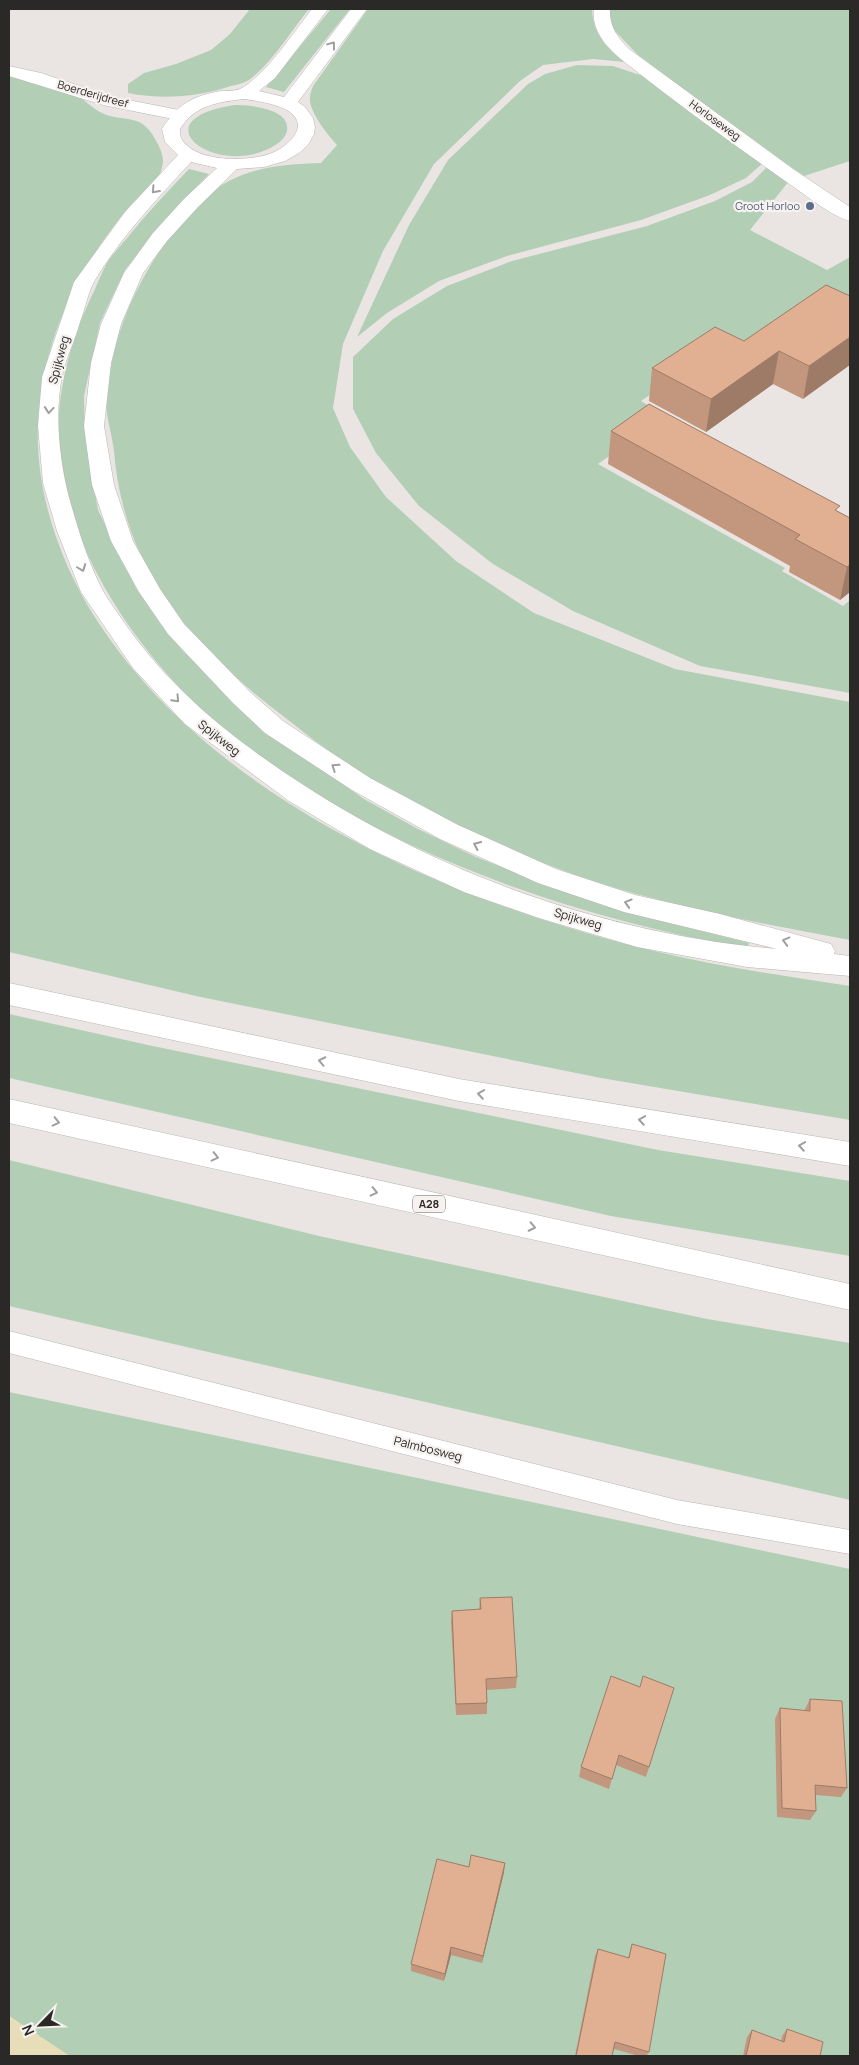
<svg xmlns="http://www.w3.org/2000/svg" width="859" height="2065" viewBox="0 0 859 2065" font-family="Manrope,sans-serif">
	<style>
		.green { fill: #b2cfb6 }
		.sand { fill: #e7ddb8 }
		.lines { fill: none; stroke-linecap: round; stroke-linejoin: round }
		.lane-casing { stroke: #b9b5b3; stroke-width: 1 }
		.street-casing { stroke: #b9b5b3; stroke-width: 1 }
		.secondary-casing { stroke: #b9b5b3; stroke-width: 1 }
		.highway-casing { stroke: #b9b5b3; stroke-width: 1 }
		.lane { fill: #fff; fill-rule: evenodd }
		.street { fill: #fff; fill-rule: evenodd }
		.secondary { fill: #fff; fill-rule: evenodd }
		.highway { fill: #fff; fill-rule: evenodd }
		.wall { fill: #c2977e }
		.shaded-wall { fill: #9e7b67 }
		.building { fill: #e1b093; stroke: #9e7b67 }
		.oneway { stroke: #9f9f9e }
		.service-dot { fill: #5c6f8a; stroke: #f7f2f0; stroke-width: 2 }
		.labels { text-anchor: middle; stroke-width: 4.5; stroke-linejoin: round; paint-order: stroke }
		.far-street-label { font-size: 11px; fill: #2a2928; stroke: #f7f2f0 }
		.far-service-label { font-size: 11px; fill: #4e5e75; stroke: #f7f2f0; text-anchor: end }
		.shield { fill: #f7f2f0; stroke: #686564; stroke-width: 1 }
		.shield-label { font-size: 11px; font-weight: bold; fill: #2a2928 }
		.street-label { font-size: 12px; fill: #2a2928; stroke: #f7f2f0 }
	</style>
	<rect width="100%" height="100%" fill="#eae5e3"/>
	<path class="green" d="M250,9h59c-18,22 -37,54 -60,71 -5,3 -12,5 -18,6 -34,11 -68,14 -103,7v-9l16,-11 32,-9 35,-14 19,-16z
		M331,9h19l-66,83 -18,-5z
		M368,9h224c1,24 14,39 33,53l-32,-3 -50,6 -23,16 -86,83 -51,87 -40,93 -10,64 17,39 36,50 70,64 78,52 141,56 175,33v238c-86,-16 -173,-32 -257,-59 -83,-28 -171,-68 -244,-116 -23,-15 -44,-32 -66,-49 -44,-33 -87,-73 -119,-119 -29,-43 -46,-94 -50,-146 -2,-16 -7,-31 -8,-47 -1,-8 2,-18 3,-26 5,-32 14,-61 29,-90 20,-38 51,-87 91,-107 28,-15 61,-17 92,-18l16,-18c-9,-10 -29,-34 -27,-48 0,-3 2,-8 3,-11z
		M610,9h240v152l-46,15 -67,-46 -99,-75 -24,-25 -4,-6z
		M577,65l36,1 33,11 117,86 -17,15 -36,17 -69,25 -134,36 -68,25 -52,32 -30,24 52,-112 39,-65 80,-76 17,-10z
		M9,76c22,5 47,8 67,19 9,5 17,14 26,18 22,10 39,-1 53,26 4,6 8,15 8,22 0,3 -2,12 -4,15 -6,9 -19,20 -27,28 -17,19 -33,42 -46,63 -28,48 -45,100 -48,156 -3,69 22,141 60,199 117,179 351,279 552,328 66,16 133,26 200,36v134l-249,-42 -405,-82 -187,-44z
		M235,105c14,0 56,3 52,26 -2,9 -11,14 -19,18 -56,27 -129,-30 -33,-44z
		M768,166l21,15 -39,49 77,40 23,-13v70l-140,27 -69,47 25,15 -68,48 187,104 -3,3 61,35 7,-6v93l-150,-27 -127,-55 -80,-47 -74,-58 -43,-53 -23,-44v-52l40,-38 54,-33 65,-25 135,-35 68,-25 37,-19z
		M189,169l20,5 -45,47 -39,49 -25,53 -16,73 1,42 13,72 38,78 24,35 23,28 81,78 100,70 54,30 58,28 100,39 49,16 124,31 -2,5c-154,-27 -304,-77 -438,-157 -104,-62 -197,-160 -237,-275 -4,-12 -5,-24 -8,-36 -2,-14 -6,-29 -6,-43 0,-53 14,-101 37,-148 4,-9 8,-19 13,-28 6,-8 13,-16 20,-24 19,-24 40,-46 61,-68z
		M9,1014l139,31 510,105 192,31v75l-239,-40 -602,-138z
		M9,1160l310,76 388,83 143,24v157l-841,-194z
		M9,1392l841,177v487h-841l42,-12 -42,-28z"/>
	<path class="sand" d="M9,2016l61,40h-61z"/>
	<g class="lines">
		<defs>
			<path id="lane" d="M9,1331l668,169 173,30v24l-173,-30 -668,-171z"/>
			<path id="street" d="M594,9h16c-1,17 7,28 19,40l164,120 57,38v14c-19,-5 -43,-25 -59,-36 -55,-39 -111,-79 -164,-121 -17,-14 -36,-31 -33,-55z
				M9,66l32,7 72,24 71,14 3,4 -3,4 -6,1 -75,-15 -94,-29z"/>
			<path id="secondary" d="M312,9h16l-53,69 -16,13 25,6 67,-88h16l-69,93 7,5 8,11 2,9 -1,7 -6,11 -9,8 -14,8 -21,6 -27,2 -39,38 -31,34 -24,32 -22,51 -10,39 -7,63 10,59 19,56 27,48 24,35 65,67 34,30 87,57 88,47 98,44 79,26 85,19 111,30 4,7 -1,3 16,2v20l-103,-9 -110,-20 -98,-29 -75,-26 -94,-43 -81,-48 -104,-77 -52,-56 -52,-76 -24,-61 -14,-48 -5,-57 4,-49 32,-95 51,-70 53,-57 -13,-13 -3,-13c16,-25 30,-33 59,-38 6,0 14,0 19,-2 25,-13 54,-57 72,-80zM244,99c14,2 28,4 41,10 27,14 6,36 -13,44 -22,9 -75,10 -90,-13 -2,-3 -2,-8 -2,-11 15,-24 38,-27 64,-30zM191,162l26,6 -33,31 -31,34 -29,40 -23,51 -10,39 -7,63 8,59 19,56 28,51 29,42 65,69 32,30 87,57 88,49 98,44 86,29 153,37c-183,-16 -363,-84 -512,-190 -57,-40 -105,-84 -144,-141 -6,-9 -13,-18 -18,-27 -13,-25 -23,-55 -31,-83 -12,-40 -18,-91 -10,-132 4,-18 13,-36 18,-54 5,-13 8,-30 15,-42 26,-43 62,-81 96,-118z"/>
			<path id="highway" d="M9,983l450,96 391,63v24l-391,-65 -450,-96z
				M9,1099l841,185v26l-841,-187z"/>
		</defs>
		<use href="#lane" class="lane-casing"/>
		<use href="#street" class="street-casing"/>
		<use href="#secondary" class="secondary-casing"/>
		<use href="#highway" class="highway-casing"/>
		<use href="#lane" class="lane"/>
		<use href="#street" class="street"/>
		<use href="#secondary" class="secondary"/>
		<use href="#highway" class="highway"/>
	</g>
	<path class="wall" d="M826,285l-23,114 -30,-15 -67,48 -57,-31 3,-33 92,-27z
		M611,431l228,81 11,6v74l-10,8 -51,-28 1,-6 -182,-102z
		M480,1598l37,79 -1,11 -29,2v24l-31,1 -5,-93 1,-11 27,-1z
		M640,1687l34,1 -28,89 -30,-12 -7,24 -30,-12 2,-10z
		M810,1699l37,89 -6,9 -26,-2 1,16 -6,9 -33,-3 -2,-98 5,-11 24,3z
		M469,1867l35,5 -22,91 -31,-8 -7,26 -33,-10v-7z
		M632,1944l17,108 -3,4h-7l-25,-7 -2,7h-37l20,-100 3,-7 30,9z
		M787,2029l33,27h-77l4,-19 5,-7 29,11 1,-5z"/>
	<path class="shaded-wall" d="M850,337v28l-47,34 6,-33z
		M779,351l-6,33 -67,48 5,-33z
		M850,565v27l-10,8 7,-33z
		M505,1863l-1,9 -22,91 1,-7z
		M451,1947v8l-7,26 1,-7z"/>
	<path class="building" d="M826,285l24,11v41l-41,29 -30,-15 -68,48 -59,-31 63,-41 29,14z
		M649,404l191,102 -5,4 15,8v47l-3,2 -52,-28 5,-4 -189,-104z
		M512,1597l5,80 -31,2 1,24 -31,1 -4,-93 29,-2 -1,-11z
		M611,1676l29,11 3,-11 31,12 -25,79 -30,-12 -7,24 -31,-12z
		M810,1699l32,2 5,87 -32,-3 1,26 -34,-3 -2,-100 30,3z
		M471,1855l34,8 -22,93 -32,-9 -6,27 -34,-10 26,-105 32,8z
		M632,1944l34,10 -17,98 -34,-10 -3,14h-36l22,-107 31,9z
		M787,2029l36,13 -3,14h-74l6,-26 32,12z"/>
	<defs><path id="oneway-chevron" d="M-2-3.5L2.5 0L-2 3.5" fill="none" stroke-width="1.6" stroke-linecap="round" stroke-linejoin="round" transform="scale(1.25)"/></defs>
	<g class="oneway">
		<use href="#oneway-chevron" transform="translate(332 45) rotate(-53)"/>
		<use href="#oneway-chevron" transform="translate(155 190) rotate(132)"/>
		<use href="#oneway-chevron" transform="translate(49 410) rotate(95)"/>
		<use href="#oneway-chevron" transform="translate(82 568) rotate(69)"/>
		<use href="#oneway-chevron" transform="translate(176 699) rotate(47)"/>
		<use href="#oneway-chevron" transform="translate(335 767) rotate(-146)"/>
		<use href="#oneway-chevron" transform="translate(477 845) rotate(-155)"/>
		<use href="#oneway-chevron" transform="translate(628 903) rotate(-163)"/>
		<use href="#oneway-chevron" transform="translate(786 941) rotate(-165)"/>
		<use href="#oneway-chevron" transform="translate(322 1061) rotate(-168)"/>
		<use href="#oneway-chevron" transform="translate(481 1094) rotate(-171)"/>
		<use href="#oneway-chevron" transform="translate(642 1120) rotate(-171)"/>
		<use href="#oneway-chevron" transform="translate(56 1122) rotate(13)"/>
		<use href="#oneway-chevron" transform="translate(802 1146) rotate(-171)"/>
		<use href="#oneway-chevron" transform="translate(215 1157) rotate(13)"/>
		<use href="#oneway-chevron" transform="translate(374 1192) rotate(13)"/>
		<use href="#oneway-chevron" transform="translate(532 1227) rotate(12)"/>
	</g>
	<circle class="service-dot" cx="810" cy="206" r="5"/>
	<g class="labels">
		<g class="far-street-label">
			<text transform="translate(93 94) rotate(16)" y="4">Boerderijdreef</text>
			<text transform="translate(715 120) rotate(36)" y="4">Horloseweg</text>
		</g>
		<g class="far-service-label">
			<text x="800" y="210">Groot Horloo</text>
		</g>
		<rect class="shield" x="413" y="1195.5" width="32" height="17" rx="4"/>
		<g class="shield-label">
			<text x="429" y="1208">A28</text>
		</g>
		<g class="street-label">
			<text transform="translate(59 360) rotate(-75)" y="4">Spijkweg</text>
			<text transform="translate(219 738) rotate(38)" y="4">Spijkweg</text>
			<text transform="translate(578 919) rotate(16)" y="4">Spijkweg</text>
			<text transform="translate(428 1449) rotate(14)" y="4">Palmbosweg</text>
		</g>
	</g>
	<rect width="859" height="2065" fill="none" stroke="#2a2928" stroke-width="20"/>
	<g transform="translate(40 2025) rotate(246)" stroke="#f7f2f0" stroke-width="4" paint-order="stroke">
	<path d="M0-4L9 19L0 12L-9 19Z" fill="#2a2928"/>
	<text y="-8" font-size="14" font-weight="bold" text-anchor="middle" fill="#2a2928">N</text>
	</g>
</svg>
